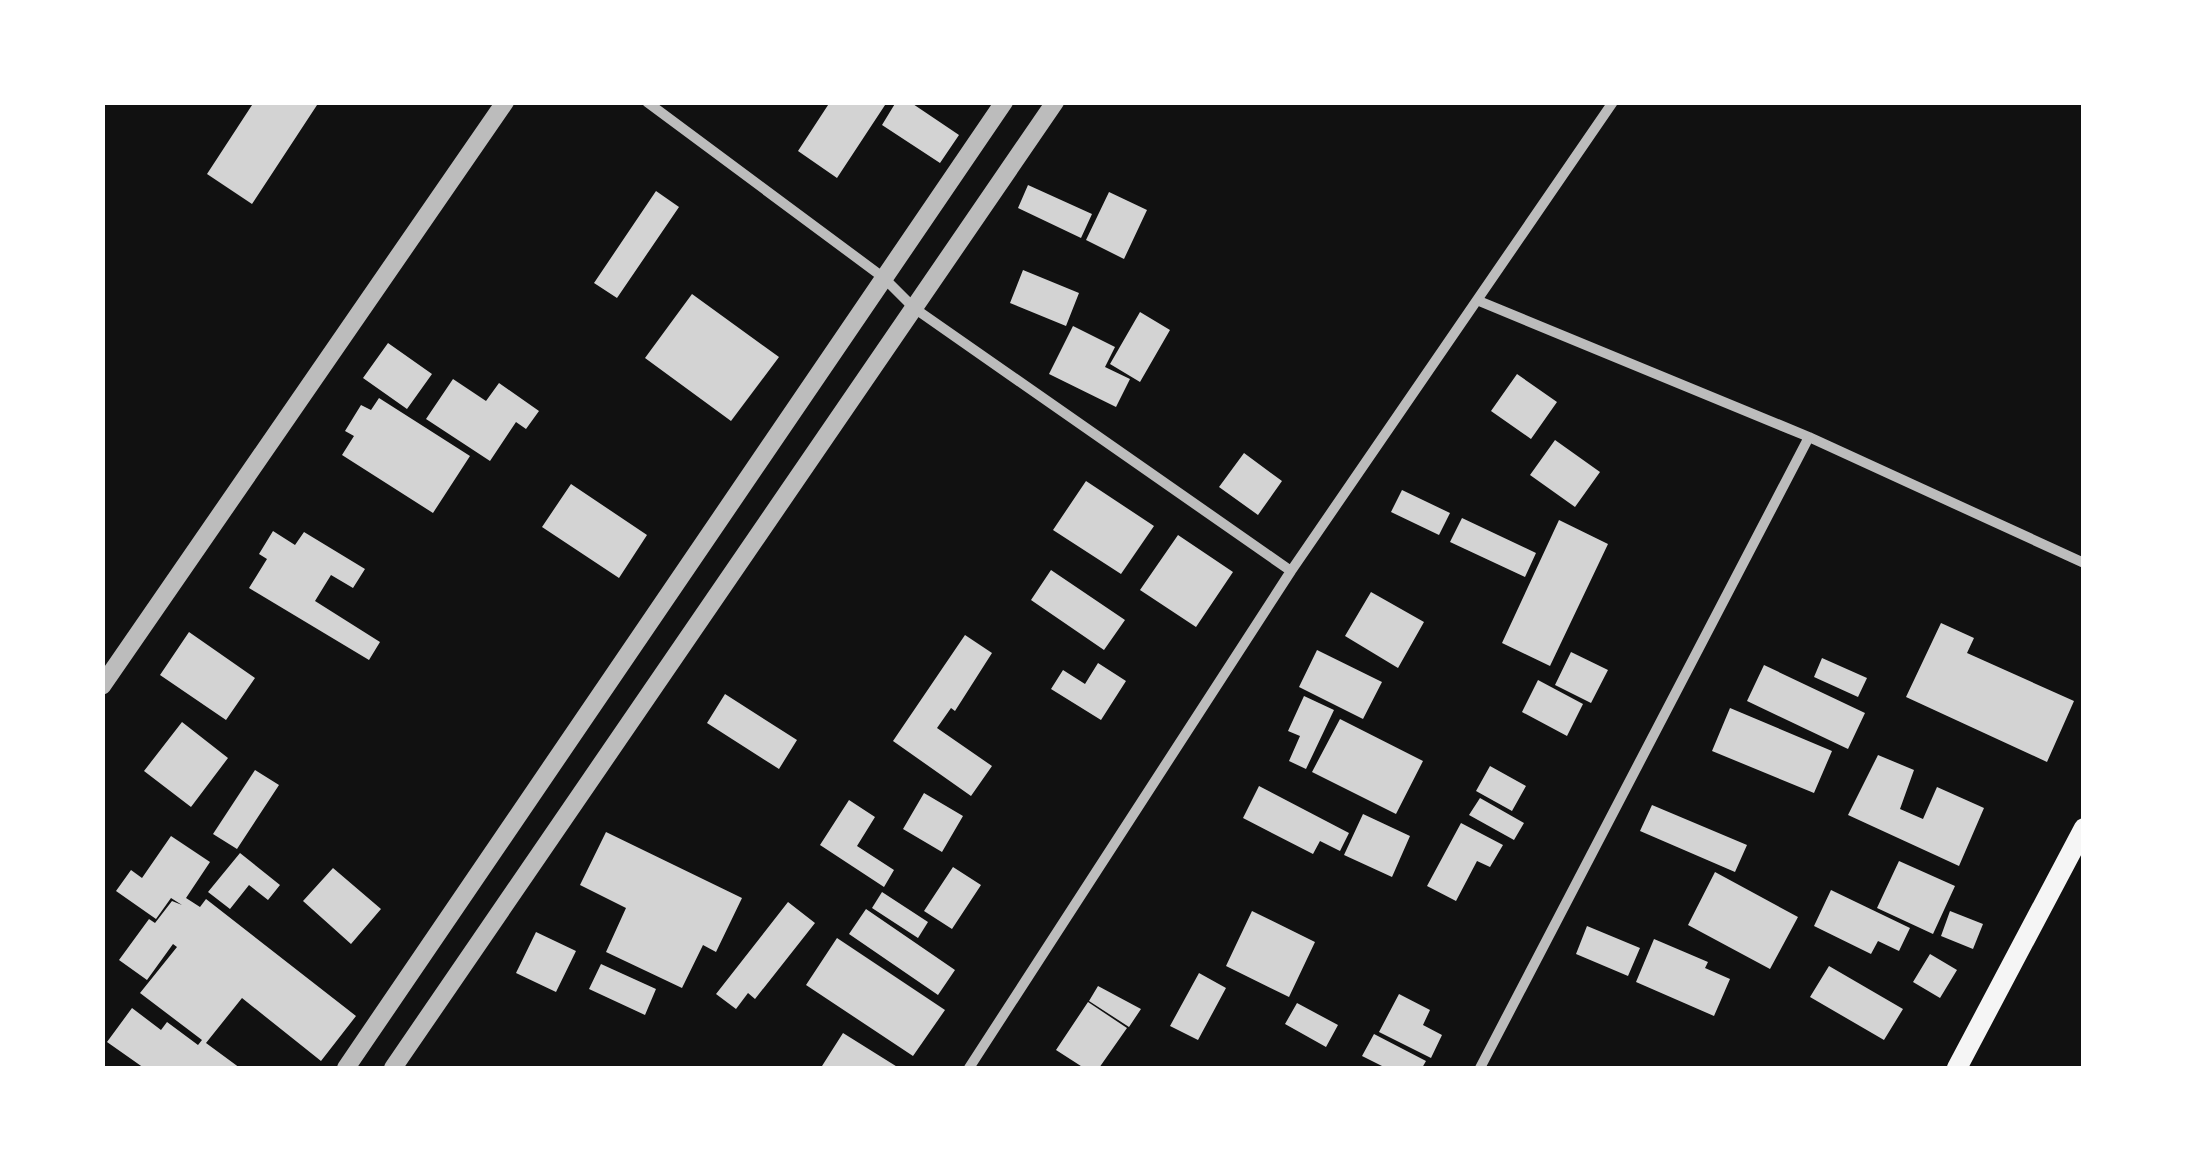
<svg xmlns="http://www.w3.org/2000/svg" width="2186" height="1171" viewBox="0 0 2186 1171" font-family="Raleway,sans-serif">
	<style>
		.building { fill: #d3d3d3 }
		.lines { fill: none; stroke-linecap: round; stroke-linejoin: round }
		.minor { stroke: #bcbcbc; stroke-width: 10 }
		.tertiary { stroke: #bcbcbc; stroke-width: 18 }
		.secondary { stroke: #f5f5f5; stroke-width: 20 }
	</style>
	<rect width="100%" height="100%" fill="#111"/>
	<path class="building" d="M254,102h65l-67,102 -45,-30z
		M830,102h57l-50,76 -39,-27z
		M896,102h14l49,33 -19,28 -58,-38z
		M1028,185l64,29 -11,24 -63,-30z
		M656,191l23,16 -62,91 -23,-15z
		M1109,192l38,18 -23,49 -38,-19z
		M1023,270l56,23 -13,33 -56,-23z
		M692,294l87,63 -48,64 -86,-63z
		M1140,312l30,18 -30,52 -30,-18z
		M1073,326l42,21 -10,20 25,12 -14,28 -67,-33z
		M388,343l44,31 -25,35 -44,-31z
		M1517,374l40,28 -26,37 -40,-28z
		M453,379l33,22 13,-18 40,28 -13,18 -10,-7 -26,39 -64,-42z
		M379,398l91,58 -37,57 -91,-58 12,-19 -9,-5 16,-26 10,5z
		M1555,440l45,32 -25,35 -45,-32z
		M1244,453l38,28 -24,34 -39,-28z
		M1086,481l68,45 -33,48 -68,-44z
		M571,484l76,51 -28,43 -77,-51z
		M1402,490l48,23 -11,22 -48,-23z
		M1462,518l74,35 -11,24 -75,-35z
		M1559,520l49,24 -58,122 -48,-23z
		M273,531l22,14 9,-13 61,37 -12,19 -22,-13 -16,26 65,41 -11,18 -120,-72 18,-29 -8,-5z
		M1178,535l55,37 -37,55 -56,-37z
		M1051,570l74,50 -21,30 -73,-50z
		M1371,592l53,30 -26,46 -53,-32z
		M1941,623l33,15 -7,15 107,48 -27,61 -141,-65z
		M189,632l66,46 -29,42 -66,-45z
		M965,635l27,18 -37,58 -4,-3 -14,20 55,38 -21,30 -78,-55z
		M1317,650l65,32 -19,37 -64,-32z
		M1571,652l37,18 -17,33 -36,-18z
		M1822,658l45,20 -9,19 -44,-20z
		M1098,663l28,18 -25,39 -50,-31 12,-19 22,14z
		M1764,665l101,48 -17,36 -101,-48z
		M1538,680l45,24 -16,32 -45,-24z
		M725,694l72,46 -18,29 -72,-46z
		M1304,696l30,14 -28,59 -17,-8 11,-25 -12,-5z
		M1730,708l102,43 -18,42 -102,-42z
		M1340,719l83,42 -27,53 -84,-42z
		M182,722l46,36 -37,49 -47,-36z
		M1878,755l36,15 -14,39 23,10 14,-32 47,21 -25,58 -111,-51z
		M1490,766l36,20 -14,25 -36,-20z
		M255,770l24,15 -42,64 -24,-15z
		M1259,786l90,47 -9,18 -20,-10 -7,13 -70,-36z
		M924,793l39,23 -21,36 -39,-23z
		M1480,798l44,25 -10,17 -45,-25z
		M849,800l26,17 -18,29 37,24 -10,17 -64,-42z
		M1652,805l95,40 -12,27 -95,-41z
		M1363,814l47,22 -18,41 -48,-22z
		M1461,823l42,22 -13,22 -13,-6 -21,40 -29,-15z
		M606,832l136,66 -26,54 -13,-7 -21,43 -76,-36 20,-44 -46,-23z
		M171,836l39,26 -24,36 14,9 6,-8 150,117 -35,45 -79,-63 -36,45 34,25h-96l-37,-26 25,-34 29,22 6,-8 31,23 4,-5 -62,-47 37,-46 -4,-3 -26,36 -28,-20 30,-41 6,4 17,-22 10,4 -11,-7 -15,21 -40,-28 15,-21 11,8z
		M240,853l40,32 -12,15 -19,-15 -19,24 -22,-17z
		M1899,861l56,25 -22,48 -56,-26z
		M953,867l28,18 -29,44 -28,-18z
		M333,868l48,41 -30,35 -48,-43z
		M1715,872l83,45 -28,52 -82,-44z
		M1831,890l79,38 -11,23 -21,-10 -7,13 -57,-28z
		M882,892l46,30 -10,16 -46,-30z
		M788,902l27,21 -60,76 -7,-6 -12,16 -20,-15z
		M866,909l89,61 -17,25 -89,-61z
		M1252,911l63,31 -26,55 -63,-31z
		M1950,911l33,13 -10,25 -32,-13z
		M1587,926l53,22 -12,28 -52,-22z
		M536,932l40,19 -20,41 -40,-19z
		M837,938l108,72 -32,46 -107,-71z
		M1654,939l54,23 -3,6 25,11 -16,37 -78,-34z
		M1930,954l27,16 -17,28 -27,-16z
		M601,964l55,25 -11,26 -56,-26z
		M1829,966l74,43 -19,31 -74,-43z
		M1199,973l27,15 -28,52 -28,-14z
		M1098,986l43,23 -12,18 -40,-26z
		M1399,994l31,16 -7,15 19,10 -11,23 -52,-26z
		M1088,1002l39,26 -28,40h-15l-28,-18z
		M1297,1003l41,22 -12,22 -41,-23z
		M843,1033l56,35 -77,-2z
		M1374,1034l52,27 -4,7h-36l-24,-12z"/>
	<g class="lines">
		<path class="minor" d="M647,102l237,176 30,30 377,263
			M1479,301l330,136 275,126
			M969,1068l322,-497 322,-469
			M1480,1068l329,-631"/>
		<path class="tertiary" d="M102,686l403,-584
			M346,1068l658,-966
			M393,1068l662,-966"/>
		<path class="secondary" d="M1957,1068l127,-240"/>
	</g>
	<rect width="2186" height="1171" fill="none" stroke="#ffffff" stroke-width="210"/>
</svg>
